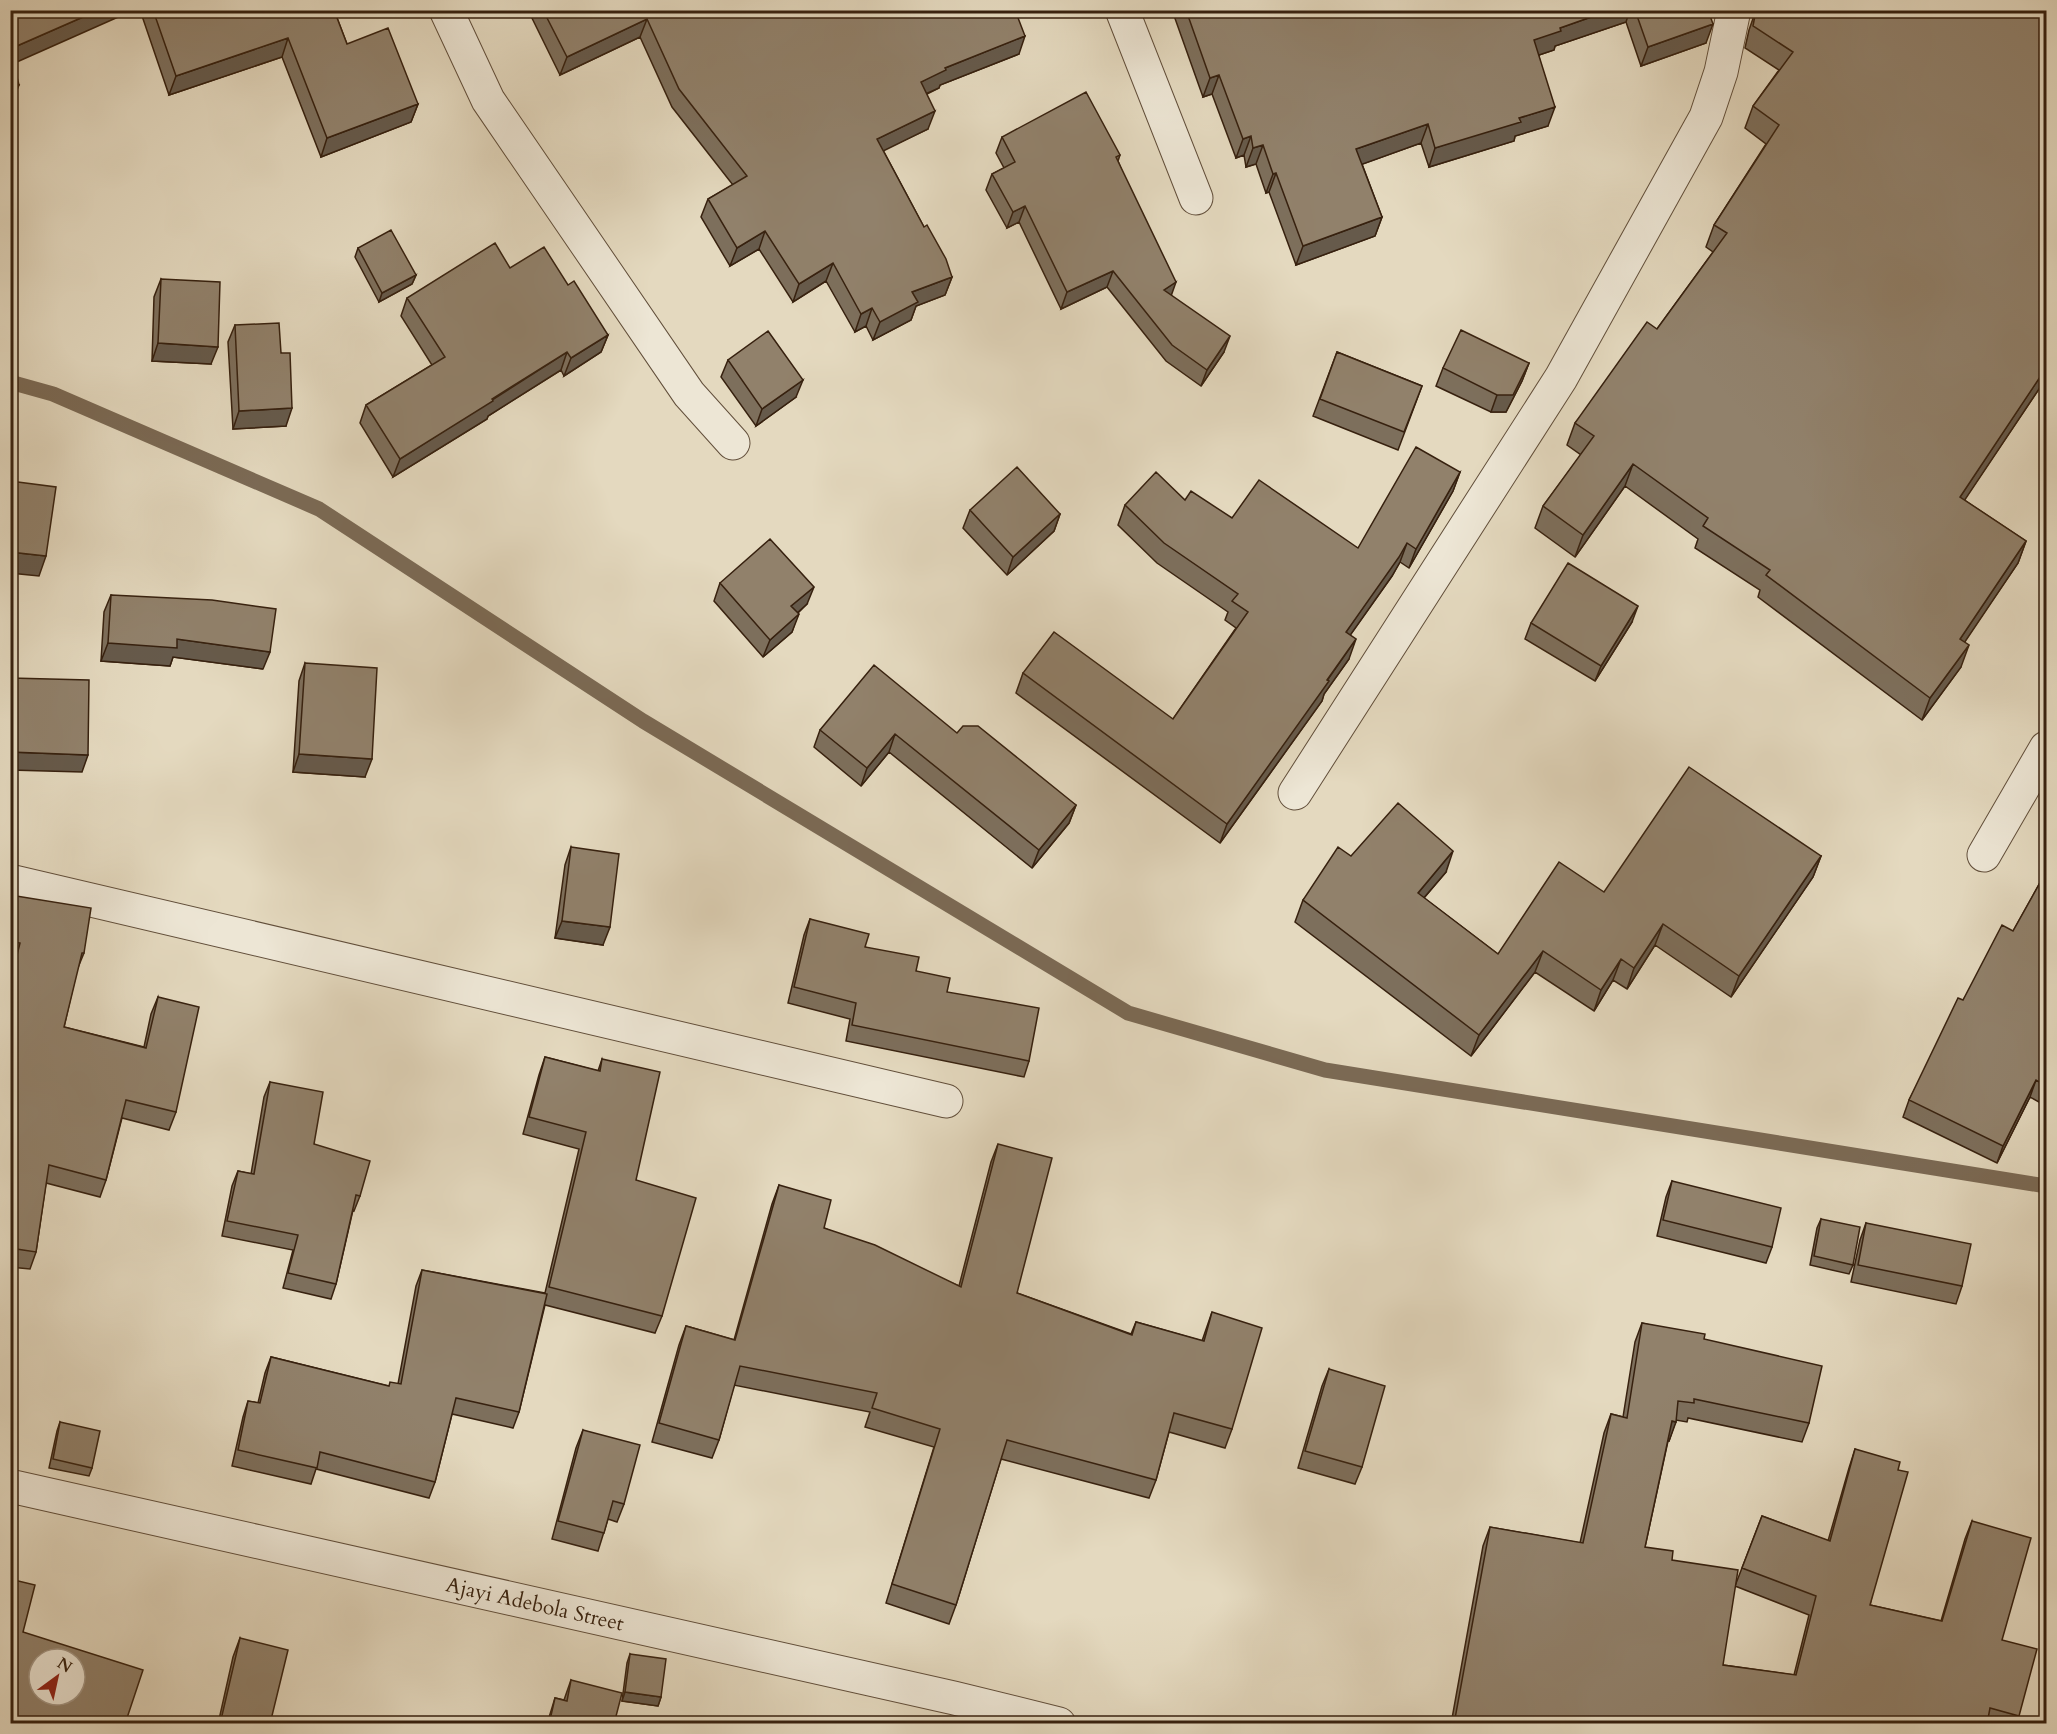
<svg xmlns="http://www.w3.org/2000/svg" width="2057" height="1734" viewBox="0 0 2057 1734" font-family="Cardo,serif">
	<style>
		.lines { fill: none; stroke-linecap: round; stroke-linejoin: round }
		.stream { stroke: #7b6a55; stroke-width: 15 }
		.minor-casing { stroke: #624f3b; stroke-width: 35 }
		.minor { stroke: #ede6d5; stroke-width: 33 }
		.wall { fill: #7d6f5c; stroke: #37210f; stroke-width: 1.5 }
		.shaded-wall { fill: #665a4b; stroke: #37210f; stroke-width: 1.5 }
		.building { fill: #91816b; stroke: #37210f; stroke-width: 1.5; fill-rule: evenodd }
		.labels { text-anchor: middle; stroke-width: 6; stroke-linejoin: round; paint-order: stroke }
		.street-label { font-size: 21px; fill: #37210f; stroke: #ede6d5 }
	</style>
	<rect width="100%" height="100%" fill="#e4d9bf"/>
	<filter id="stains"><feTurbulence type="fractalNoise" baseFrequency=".00333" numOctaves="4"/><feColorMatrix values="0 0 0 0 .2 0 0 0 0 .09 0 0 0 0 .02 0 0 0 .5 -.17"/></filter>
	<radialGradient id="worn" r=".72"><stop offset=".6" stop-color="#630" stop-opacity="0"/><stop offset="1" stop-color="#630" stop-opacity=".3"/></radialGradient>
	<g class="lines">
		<path class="stream" d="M10,382l43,12 266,115 324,212 485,292 197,57 721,116"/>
		<defs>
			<g id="minor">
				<path d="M446,10l42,90 201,294 44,49"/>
				<path d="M1122,10l74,188"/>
				<path d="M1295,793l266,-415 145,-261 15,-45 13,-62"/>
				<path d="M1984,855l62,-107"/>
				<path d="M10,881l936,220"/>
				<path id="s1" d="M10,1486l944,212 105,26"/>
			</g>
		</defs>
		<use href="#minor" class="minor-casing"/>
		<use href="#minor" class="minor"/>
	</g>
	<path class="wall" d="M140,10h194l13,34 71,60 -7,18 -90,35 -39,-100 -113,38z
		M528,10h487l4,44 -79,31 -1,3 -12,6 1,35 -45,21 41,77 28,50 -7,18 -29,11 -5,14 -38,20 -7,-14 -11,6 -29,-51 -33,21 -34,-53 -29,17 -29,-49 7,-18 25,-14 -61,-78 -32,-70 -80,38z
		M1172,10h536l-2,33 -65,23 -15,-44 -71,24 -1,4 -15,5 9,71 -33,10 -1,5 -85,26 -8,-24 -59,21 20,53 -7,19 -79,29 -27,-73 -3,1 -10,-29 -10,3 -2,-12 -8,3 -24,-64 -9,3z
		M1756,10l290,6v369l-3,-2 -79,117 62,41 -8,22 -54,79 -3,25 -39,53 -164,-123 2,-7 -65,-42 3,-9 -73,-53 -50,71 -40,-29 8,-22 38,-51 -14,-10 8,-22 82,-94 56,-77 -7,-5 8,-22 52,-81 -21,-16 8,-22 26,-36 -34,-22 4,-18z
		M1002,137l118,18 -2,6 53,135 53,56 -23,34 -35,-25 -59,-74 -46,22 -42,-87 -12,6 -21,-38 6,-16 12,-6 -8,-15z
		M358,248l58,27 -4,9 -33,18 -24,-45z
		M510,268l58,17 40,50 -7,17 -37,24 -3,-6 -73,46 -1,3 -94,58 -33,-54 6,-18 66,-40 -31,-49 6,-18z
		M161,279l50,85 -59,-3 2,-64z
		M235,325l46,28 5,73 -53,3 -5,-87z
		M1337,352l85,34 -24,64 -85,-34z
		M728,360l68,37 -40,29 -35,-49z
		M1529,363l-7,18 -16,31h-15l-55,-26 7,-18z
		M1460,472l-7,19 -44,77 -9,-6 -8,14 -42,59 -1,24 -25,35 -2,7 -102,142 -204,-150 7,-20 150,46 63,-91 -11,-8 3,-8 -71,-49 -39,-38 7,-20 60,-5 47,18 126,30z
		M970,510l90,4 -6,17 -47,44 -44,-47z
		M720,583l87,21 -9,9 -6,19 -29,25 -49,-56z
		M111,595l152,74 -90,-12 -3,9 -69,-5 3,-49z
		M1632,622l-37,59 -70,-42 6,-16z
		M305,663l60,114 -72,-5 6,-91z
		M820,730l137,3 119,72 -7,18 -37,45 -143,-116 -28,34 -47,-39z
		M571,847l32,98 -48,-7 10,-73z
		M1351,856l95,16 -22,26 74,56 106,-62 217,-36 -8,21 -82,120 -76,-52 -28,44 -14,-9 -19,31 -59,-39 -64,84 -176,-134 8,-22z
		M2046,872v234l-16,-9 -33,66 -94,-46 6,-17 54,-100 50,-69z
		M10,895l74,58 -7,17 -13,57 80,20 7,-33 7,-17 18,115 -7,18 -47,-12 -16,62 -6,17 -54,-14 -10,69 -6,17 -20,-2v-294l4,-13h-4z
		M810,919l55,28 51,24 31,21 82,69 -5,16 -178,-36 4,-22 -62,-16 16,-68z
		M545,1057l53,14 4,-12 34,121 26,136 -7,17 -110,-28 -26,107 -6,16 -61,-14 -17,68 -6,16 -113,-29 -5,15 -79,-18 11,-49 5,-16 10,2 7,-30 6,-16 117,29 10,-2 18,-98 6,-16 123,23 34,-144 -56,-15 16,-59z
		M270,1082l44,62 46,52 -6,15 -1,-1 -17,74 -5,15 -48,-11 10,-38 -71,-14 10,-50 6,-15 13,3 13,-77z
		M998,1144l19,149 114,41 5,-12 66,19 10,-29 20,117 -7,19 -56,-16 -13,48 -7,18 -148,-39 -45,146 -7,19 -63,-21 48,-156 -69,-20 5,-15 -136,-27 -15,55 -7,18 -60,-16 27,-97 7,-19 48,14 38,-136 7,-19 45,43 135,58 32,-124z
		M1672,1181l100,66 -6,16 -109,-27 9,-39z
		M1821,1219l32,46 -4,9 -39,-9 7,-37z
		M1866,1223l96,63 -6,18 -105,-22 9,-42z
		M1642,1323l62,16 105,84 -7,19 -114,-24 -1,4 -11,-2 -7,21h-1l-23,106 27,13 51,105 71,10 15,-60 -74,-29 27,-70 66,25 21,-73 6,-19 43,21 -28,135 71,16 24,-82 7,-18 47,195 -2,8h-566l32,-178 7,-19 90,16 24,-110 7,-19 12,3 12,-75z
		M1329,1369l33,98 -7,17 -57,-16 24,-82z
		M60,1422l32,46 -3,8 -40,-8 8,-37z
		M583,1430l41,74 -7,18 -9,-3 -10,32 -46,-12 24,-91z
		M240,1638l30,86h-52l15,-67z
		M630,1654l31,43 -3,9 -36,-5 5,-38z
		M571,1680l43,44h-67l8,-26 9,2z"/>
	<path class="shaded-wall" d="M99,10h35l-124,55v-16z
		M1611,10h19l-4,12 -71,24 -1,4 -27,9 7,-19 26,-12z
		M647,19l-7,18 -80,38 7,-18z
		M1713,24l-7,19 -65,23 7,-19z
		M1025,36l-6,18 -79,31 -1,3 -25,11 7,-17 24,-14z
		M288,38l-6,19 -113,38 7,-19z
		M1219,75l-7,19 -9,3 7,-19z
		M19,85l-7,18h-2v-16z
		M418,104l-7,18 -90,35 6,-19z
		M1555,107l-7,19 -33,10 -1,5 -85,26 6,-19 84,-30z
		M935,111l-7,18 -57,28 6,-18z
		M1428,124l-7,19 -72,26 7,-20z
		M1251,136l-7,19 -8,3 7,-19z
		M1263,145l-7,19 -10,3 7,-19z
		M1276,173l-7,19 -3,1 7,-19z
		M1025,206l-6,16 -12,6 6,-16z
		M1382,217l-7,19 -79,29 7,-19z
		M765,231l-6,18 -29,17 7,-18z
		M833,263l-7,18 -33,21 6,-18z
		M1113,271l-6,16 -46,22 6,-17z
		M416,275l-4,9 -33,18 3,-9z
		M952,277l-7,18 -29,11 -5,14 -38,20 7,-18 32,-30z
		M1176,282l-6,17 -6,-9z
		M872,308l-6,18 -11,6 6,-18z
		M608,335l-7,17 -37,24 7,-18z
		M1230,336l-6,16 -23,34 6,-16z
		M158,343l60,4 -7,17 -59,-3z
		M567,352l-6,18 -73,46 -1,3 -94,58 7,-18z
		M1529,363l-7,18 -16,31h-15l6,-17z
		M2046,368v6l-3,9 -91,136 8,-22z
		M803,380l-7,17 -40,29 6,-17z
		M292,408l-6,18 -53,3 6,-18z
		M1633,464l-8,22 -50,71 8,-22z
		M1460,472l-7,19 -44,77 7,-19z
		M1060,514l-6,17 -47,44 6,-18z
		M2026,541l-8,22 -66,98 8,-22z
		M1407,543l-7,19 -8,14 -53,75 7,-19z
		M10,552l36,4 -7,20 -29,-3z
		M814,587l-7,17 -22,20 6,-18z
		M1638,606l-6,16 -37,59 6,-15z
		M799,614l-7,18 -29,25 7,-17z
		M177,639l93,13 -7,17 -90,-12 -3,9 -69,-5 7,-18z
		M1356,639l-7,20 -25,35 -2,7 -102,142 7,-19z
		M1969,645l-8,22 -39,53 8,-22z
		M895,734l-6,18 -28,34 6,-18z
		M10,752l78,3 -6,17 -72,-2z
		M299,754l73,5 -7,18 -72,-5z
		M1076,805l-7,18 -37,45 7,-18z
		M1453,851l-7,21 -36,42 8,-21z
		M1821,856l-8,21 -82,120 8,-21z
		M562,921l48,6 -7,18 -48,-7z
		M1663,924l-8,21 -28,44 7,-21z
		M1543,951l-8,21 -64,84 8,-21z
		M1621,959l-8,21 -19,31 7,-21z
		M2036,1080l-6,17 -33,66 6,-17z
		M1672,1421l4,1 -7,19 -4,-1z
		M625,1692l36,5 -3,9 -36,-5z"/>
	<path class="building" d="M10,10h89l-89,39z
		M153,10h181l13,34 41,-16 30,76 -91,34 -39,-100 -112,38z
		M543,10h472l10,26 -80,32 1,2 -25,12 14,29 -58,28 47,88 3,-2 19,34 6,18 -40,15 6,10 -38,20 -8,-14 -11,6 -28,-51 -34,21 -34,-53 -28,17 -29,-49 39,-23 -68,-87 -32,-70 -80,38z
		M1186,10h425l-51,18 1,3 -27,9 21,67 -36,11 2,4 -86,26 -7,-24 -72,25 26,68 -79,29 -27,-73 -3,1 -10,-29 -10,3 -2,-12 -8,3 -24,-64 -9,3z
		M1635,10h73l5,14 -65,23z
		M1756,10h283l7,6v352l-86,129 66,44 -66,98 9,6 -39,53 -164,-123 4,-5 -67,-44 5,-8 -75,-54 -50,71 -40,-29 51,-70 -19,-13 72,-101 10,7 70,-96 -13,-8 65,-100 -26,-19 40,-54 -40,-26z
		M10,50l9,35 -9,2z
		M1086,92l34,63 -4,2 60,125 -12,8 66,46 -23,34 -35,-25 -59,-74 -46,21 -42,-86 -12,6 -21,-38 23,-12 -13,-25z
		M391,230l25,45 -34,18 -24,-45z
		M495,243l15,25 34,-21 24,38 6,-4 34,54 -37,23 -4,-6 -75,47 1,2 -93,58 -34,-54 79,-48 -38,-59z
		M161,279l59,3 -2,65 -60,-4z
		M279,323l2,30h9l2,55 -53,3 -4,-86z
		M1461,330l68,33 -16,32h-16l-54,-27z
		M768,331l35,49 -41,29 -34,-49z
		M1337,352l85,34 -18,46 -84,-33z
		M1416,447l44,25 -44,77 -9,-6 -8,14 -53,75 10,7 -29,41 2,1 -102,143 -204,-151 31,-41 119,87 75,-107 -16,-11 6,-7 -74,-51 -39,-38 31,-33 29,28 6,-9 41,27 27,-38 99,68z
		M1017,467l43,47 -47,43 -43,-47z
		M10,481l46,6 -10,69 -36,-4z
		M770,539l44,48 -23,19 8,8 -29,26 -50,-57z
		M1568,563l70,43 -37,60 -70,-43z
		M111,595l101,5 64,9 -6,43 -93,-13v9l-69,-5z
		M305,663l72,5 -5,91 -73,-5z
		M874,665l83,68 6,-7h15l98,79 -37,45 -144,-116 -28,34 -47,-38z
		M10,678l79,2 -1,75 -78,-3z
		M1689,767l132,89 -82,120 -76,-52 -29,44 -13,-9 -20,31 -58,-39 -64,84 -176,-135 35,-53 13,9 47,-53 55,48 -35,42 80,61 61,-92 45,30z
		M571,847l48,7 -9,73 -48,-6z
		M2046,872v214l-10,-6 -33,66 -94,-46 49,-102 5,2 39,-75 11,6z
		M10,895l81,13 -7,45h-2l-18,74 82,21 12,-51 41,10 -23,105 -50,-12 -20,80 -57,-15 -13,87 -26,-4v-265l10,-40 -10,-2z
		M810,919l59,15 -4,13 54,10 -3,14 34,7 -3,14 92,16 -10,53 -177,-36 4,-22 -62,-16z
		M545,1057l55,14 2,-12 58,13 -24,108 60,18 -34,118 -113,-29 37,-155 -57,-15z
		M270,1082l53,10 -9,52 56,17 -10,35 -4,-1 -20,89 -48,-11 10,-38 -71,-14 11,-50 16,3z
		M998,1144l54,14 -35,135 115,42 4,-13 68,19 8,-29 50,16 -30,101 -58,-16 -18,67 -149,-40 -51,165 -64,-21 48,-155 -68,-21 5,-15 -137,-27 -21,74 -60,-17 27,-97 49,14 44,-155 52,15 -7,28 51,17 86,42z
		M1672,1181l109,27 -9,39 -109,-27z
		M1821,1219l39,8 -7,38 -39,-9z
		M1866,1223l105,21 -9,42 -104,-21z
		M422,1270l125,24 -28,118 -63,-14 -21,84 -115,-30 -3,16 -79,-18 10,-49 12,2 11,-46 118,29 1,-4 11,2z
		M1642,1323l63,11 -1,5 118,27 -13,57 -115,-24v4l-16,-2 -2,21 -4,-1 -27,126 28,4 -1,9 66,10 -15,95 73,10 20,-79 -74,-28 20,-52 68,25 25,-92 45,13 -2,8 10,2 -38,133 72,16 30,-100 59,17 -29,102 35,9 -18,67 -29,-8 -3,16h-533l36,-197 93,16 28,-129 16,4z
		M1329,1369l56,17 -23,81 -57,-16z
		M60,1422l40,9 -8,37 -39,-9z
		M583,1430l57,15 -16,59 -11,-3 -9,32 -46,-12z
		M10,1579l25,6 -12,47 120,38 -18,54h-115zM39,1659h36v36h-36z
		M240,1638l48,12 -18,74h-50z
		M630,1654l36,5 -5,38 -36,-5z
		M571,1680l51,13 -8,31h-65l6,-26 12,3z"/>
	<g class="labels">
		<g class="street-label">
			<text dy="7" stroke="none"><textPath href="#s1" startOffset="538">Ajayi Adebola Street</textPath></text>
		</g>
	</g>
	<rect width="2057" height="1734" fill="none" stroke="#e4d9bf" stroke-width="36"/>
	<rect x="12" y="12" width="2033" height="1710" fill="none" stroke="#37210f" stroke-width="3"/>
	<rect x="18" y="18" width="2021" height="1698" fill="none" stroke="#37210f" stroke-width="1.5"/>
	<g transform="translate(57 1677) rotate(33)"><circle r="28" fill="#ede6d5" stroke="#a49786" stroke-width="1.5"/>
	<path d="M0-4.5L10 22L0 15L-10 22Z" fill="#8f2418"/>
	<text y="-9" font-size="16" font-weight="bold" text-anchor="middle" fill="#37210f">N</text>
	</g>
	<rect width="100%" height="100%" filter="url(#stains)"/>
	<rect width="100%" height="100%" fill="url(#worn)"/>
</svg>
